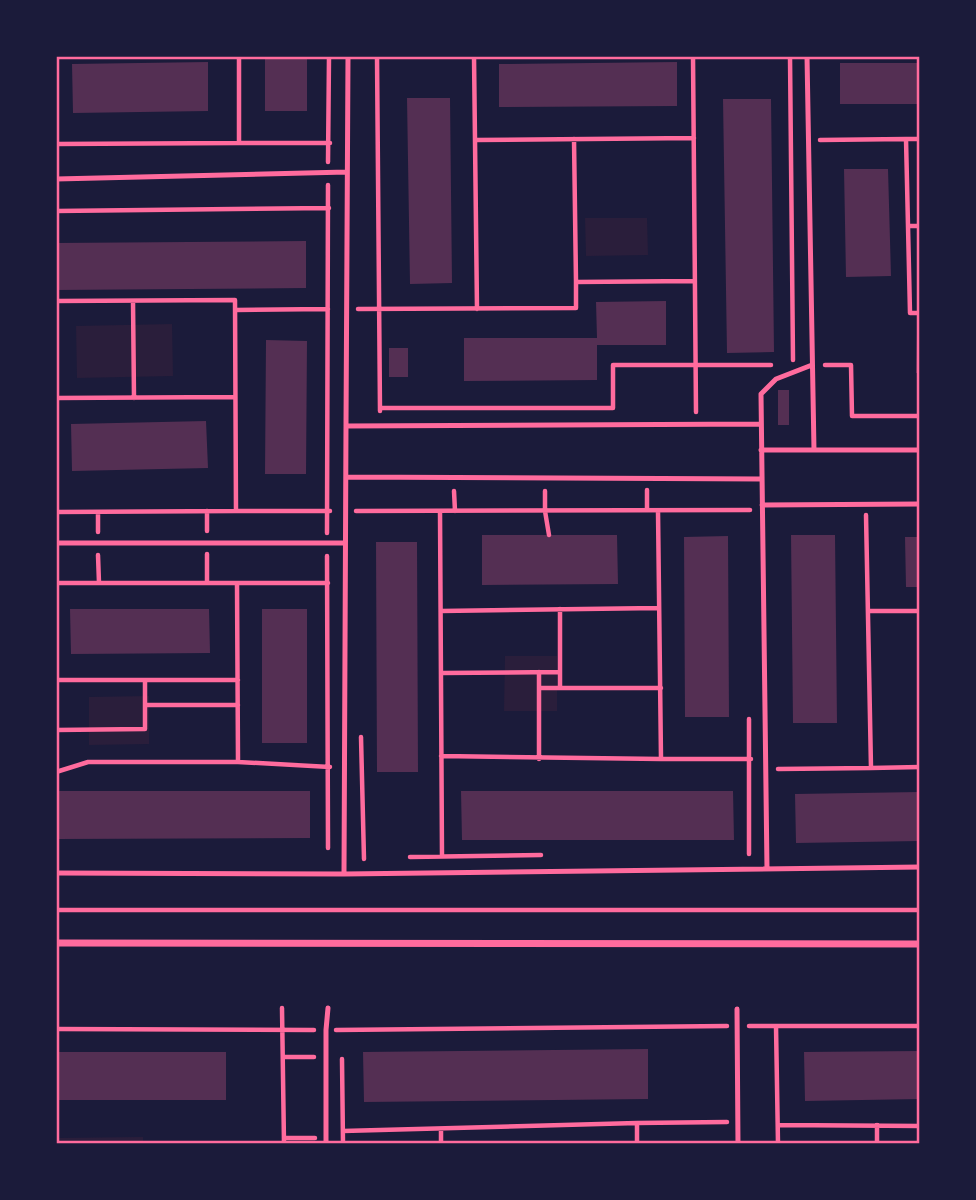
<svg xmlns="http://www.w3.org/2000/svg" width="976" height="1200" viewBox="0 0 976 1200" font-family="Mulish,sans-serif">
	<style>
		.green { fill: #2a1e3b }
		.building { fill: #542f53 }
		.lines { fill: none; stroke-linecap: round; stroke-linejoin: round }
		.path { stroke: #ff6b9d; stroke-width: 4.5 }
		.service { stroke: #ff6b9d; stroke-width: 5 }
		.minor { stroke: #ff6b9d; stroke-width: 7 }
		.neatline { fill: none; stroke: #ff6b9d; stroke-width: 2.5 }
	</style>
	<rect width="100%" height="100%" fill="#1b1b3a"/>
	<path class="green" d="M585,218h62l1,37 -62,1z
		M172,324l1,52 -96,2 -1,-52z
		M505,656h52v55h-53z
		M149,696v48l-60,1v-48z
		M143,1137v7h-87v-6z"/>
	<path class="building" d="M265,56h42v55h-42z
		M208,62v49l-135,2 -1,-49z
		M677,62v44l-178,1v-43z
		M840,63h80v41h-80z
		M407,98h43l2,185 -42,1z
		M723,99h48l3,253 -47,1z
		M844,169h44l3,107 -45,1z
		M306,241v47l-250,2v-47z
		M666,301v44h-69v35l-133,1v-43h133l-1,-36z
		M917,333h3v40h-4z
		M266,340l41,1 -1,133h-41z
		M389,348h19v29h-19z
		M778,390h11v35h-11z
		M206,421l2,47 -136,3 -1,-47z
		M482,535h135l1,49 -136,1z
		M791,535h44l2,188h-44z
		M728,536l1,181h-44l-1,-180z
		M905,537h15v50h-14z
		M376,542h41l1,230h-41z
		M70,609h139l1,44 -139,1z
		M262,609h45v134h-45z
		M56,791h254v47l-254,1z
		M461,791h272l1,49h-272z
		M920,792v49l-124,2 -1,-49z
		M648,1049v50l-284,3 -1,-50z
		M920,1051v48l-115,2 -1,-49z
		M56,1052h170v48h-170z"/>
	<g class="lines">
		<path class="path" d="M239,56v87h91
			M377,56l3,355
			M474,56l3,253
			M693,56l3,356
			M790,56l3,304
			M574,139l2,143
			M920,139h-14l4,174h10
			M475,140l219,-2
			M820,140l86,-1
			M56,144l183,-1
			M328,162l1,-106
			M56,211l273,-3
			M908,226h12
			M56,301l179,-1 1,211 -180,1
			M133,301l1,97
			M358,309l218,-1v-26l119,-1
			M235,310l93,-1
			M825,365h26l1,51h68
			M56,398l179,-1
			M380,408h233v-43h158
			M454,491l1,20
			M545,491v20l4,24
			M647,510v-20
			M236,511h94
			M356,511l394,-1
			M440,511l2,345
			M98,512v20
			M866,515l5,253 49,-1
			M207,531v-20
			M327,533l1,-348
			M207,554v29
			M98,555l1,28
			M327,556l1,292
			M56,583h272
			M237,583l1,179
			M560,609v79h101
			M441,611l217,-3
			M869,611h51
			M539,672v87
			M442,673l118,-1
			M56,680h182
			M539,688h21
			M145,705h93
			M749,719v135
			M56,730l89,-1v-49
			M361,737l3,122
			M441,756l220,3 -3,-248
			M662,759h89
			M778,769l93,-1
			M56,772l32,-10h150l92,5
			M410,857l131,-2
			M56,910h864
			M282,1008l2,136
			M749,1026h171
			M776,1026l2,118
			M56,1029l258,1
			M336,1030l391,-4
			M283,1057h31
			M342,1059l1,85
			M637,1123l90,-1
			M779,1125l141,1
			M877,1125v19
			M343,1131l294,-8v21
			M284,1138h31
			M441,1144v-14"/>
		<path class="service" d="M348,56l-2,370 415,-2
			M807,56l7,394h106
			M56,179l291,-7
			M761,450h53
			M346,477l416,2
			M762,505l158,-1
			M56,543h289
			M767,869l-6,-475 15,-15 36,-14
			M56,873l288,1 576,-7
			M344,874l2,-448
			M737,1009l1,135
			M326,1144v-114l2,-22"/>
		<path class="minor" d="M56,943l864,1"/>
	</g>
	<rect width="976" height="1200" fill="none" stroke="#1b1b3a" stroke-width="116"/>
	<rect x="58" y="58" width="860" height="1084" class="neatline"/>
</svg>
